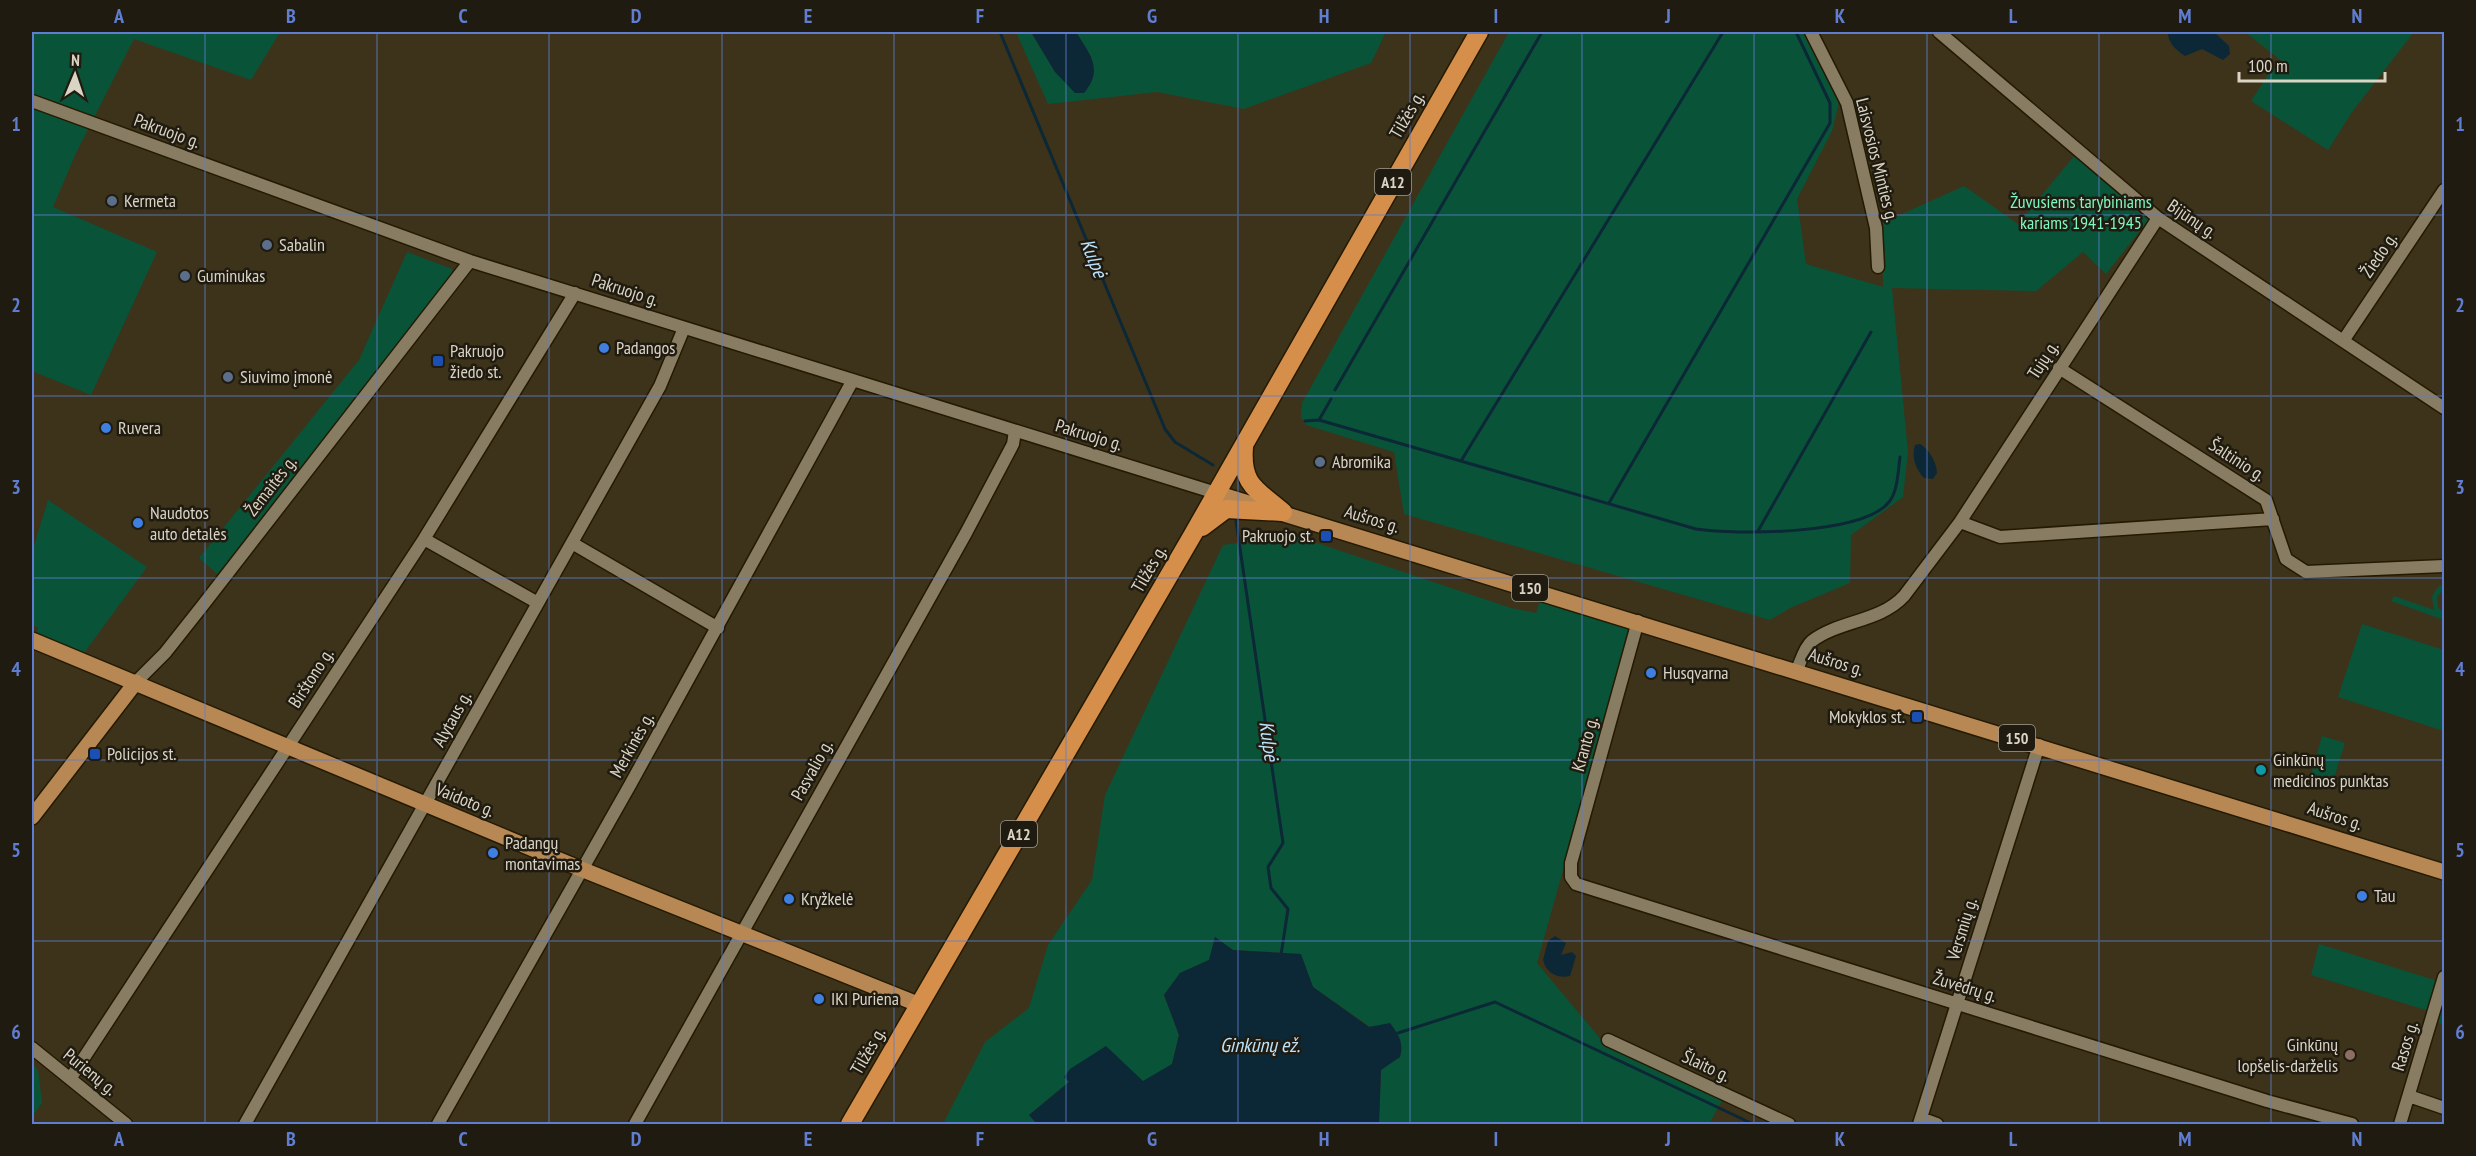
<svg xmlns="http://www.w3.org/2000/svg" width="2476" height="1156" viewBox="0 0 2476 1156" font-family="'PT Sans Narrow',sans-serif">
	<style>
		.green { fill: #095438 }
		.water { fill: #0c2736 }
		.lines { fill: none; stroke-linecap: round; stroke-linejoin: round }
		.stream { stroke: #0c2736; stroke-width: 3 }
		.minor-casing { stroke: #241a02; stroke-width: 15 }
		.major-casing { stroke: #241a02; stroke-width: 18 }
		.highway-casing { stroke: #241a02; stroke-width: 21 }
		.minor { stroke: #887d62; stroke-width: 12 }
		.major { stroke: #b78754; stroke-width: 15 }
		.highway { stroke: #d68e4b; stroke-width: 18 }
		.grid { fill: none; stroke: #5f7dd1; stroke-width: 1.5; stroke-opacity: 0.55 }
		.service-dot { fill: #5c6f8a; stroke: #201b10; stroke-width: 2 }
		.shop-dot { fill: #3f7fe0; stroke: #201b10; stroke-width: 2 }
		.transit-dot { fill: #1a4fb4; stroke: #201b10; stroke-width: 2 }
		.culture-dot { fill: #0f9aa8; stroke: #201b10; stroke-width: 2 }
		.education-dot { fill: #8d6e63; stroke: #201b10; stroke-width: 2 }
		.labels { text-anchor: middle; stroke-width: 5; stroke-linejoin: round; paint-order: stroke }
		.shield { fill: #201b10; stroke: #a29c8f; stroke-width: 1.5 }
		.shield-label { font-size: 16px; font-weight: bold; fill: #dad4c5 }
		.street-label { font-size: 18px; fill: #dad4c5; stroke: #201b10 }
		.poi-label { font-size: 18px; fill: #dad4c5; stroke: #201b10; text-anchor: start }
		.park-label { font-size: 18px; fill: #7ef8c0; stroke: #201b10 }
		.water-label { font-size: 20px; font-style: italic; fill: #bbe3fc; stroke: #201b10 }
		.neatline { fill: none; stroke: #5f7dd1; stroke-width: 2 }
		.grid-label { font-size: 20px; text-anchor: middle; font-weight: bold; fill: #5f7dd1 }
	</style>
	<rect width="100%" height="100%" fill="#3d331a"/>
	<path class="green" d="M32,32h248l-29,48 -117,-41 -58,114 -23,54 104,45 -66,143 -59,-24z
		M1016,32h15l24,40 36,-15 -15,-25h310l-15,31 -127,46 -87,-17 -109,12z
		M1509,32h294l12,19 24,51 -7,29 -35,68 9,65 77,23 -1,-64 82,-37 54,38 57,-69 74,64 -43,55 -23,-22 -47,39 -144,-3 16,164 -5,45 -52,38 -1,48 -60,25 -20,12 -366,-106 -10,-62 -88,-27 -5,-8 1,-14z
		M2245,32h169l-62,80 -24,38 -77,-49 18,-28 14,-11z
		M407,252l45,17 1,6 -230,304 -24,-21 160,-198z
		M48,500l99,67 -63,86 -47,-19 1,-6 -6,-4v-72z
		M1293,535l218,73 25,5 5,-16 91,27 -95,339 66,79 120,57 -14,25h-330l2,-55 19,-12 -22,-31 -8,1 -57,-40 -13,-33 -67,-4 -18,-13 -6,23 -29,13 -16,22 15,40 -7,29 -29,18h-74l-40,33 8,9h-94l42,-82 44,-34 19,-63 44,-65 13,-85 118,-250 24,-3 33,1z
		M2444,584v5l-7,8 1,10 6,7v6l-53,-19 3,-5 40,14 -2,-14 6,-9z
		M2362,624l82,26v81l-106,-34z
		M2322,736l23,7 -12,38 -22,-6z
		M2319,944l125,39v44l-18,-17 -115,-35z
		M32,1063l6,8 4,32 -10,14z"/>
	<path class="water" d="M1031,32h45c14,23 28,37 8,61h-9l-20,-21z
		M2168,32h46l15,14 1,8 -7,6 -21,-11 -17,7c-10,-7 -17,-13 -17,-24z
		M1920,444c9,5 17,19 17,29l-4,6 -9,-1c-8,-9 -13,-21 -9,-33z
		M1555,936l11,7 -5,12 11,-3 4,4 -6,20c-12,3 -24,-3 -27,-16l5,-19z
		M1215,937l18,13 68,4 12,33 56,40 21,-4c9,12 14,20 10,34l-19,13 -2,54h-342l-8,-9 40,-33 -5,-5 6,-8 36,-23 37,35 29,-17 7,-29 -15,-40 16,-22 29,-13z"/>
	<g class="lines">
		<path class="stream" d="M1000,32l165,397 10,13 38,23
			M1335,390l207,-358
			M1319,420l377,109c39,6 167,6 193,-27 9,-11 9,-31 11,-45
			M1305,421l14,-1 12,-21
			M1461,461l262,-429
			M1609,503l221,-380v-20l-34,-71
			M1236,521l47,322 -15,24 3,21 17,21 -7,46
			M1758,531l113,-199
			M1398,1033l97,-31 258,122"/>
		<defs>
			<path id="minor" d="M1811,32l36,71 29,125 2,39
				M1939,32l219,186 286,190
				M32,101l438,160 746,232
				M2343,341l101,-151
				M2059,368l207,132 20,59 20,13 138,-6
				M1960,522l40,15 273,-18
				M424,539l114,64
				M572,543l146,85
				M1638,621l-67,242v14l5,7 691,217 85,23
				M1797,670c4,-9 7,-22 15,-29 28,-21 68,-19 92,-45l56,-74 198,-304
				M136,682l29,-29 38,-48 267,-344
				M1608,1040l181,84
				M32,1048l94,76
				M70,1079l354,-540 151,-246
				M2409,1096l35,12
				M1921,1118l16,6
				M245,1124l415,-738 24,-58
				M438,1124l192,-339 223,-405
				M635,1124l331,-591 47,-89 2,-13
				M1919,1124l120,-379
				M2400,1124l44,-147"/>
			<path id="major" d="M1216,493l1228,379
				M32,640l549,229 339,136
				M32,817l104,-135"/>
			<path id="highway" d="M1244,447c-3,38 12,42 39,65
				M1202,527l24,-18 57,3
				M850,1124l342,-588 287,-504"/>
		</defs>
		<use href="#minor" class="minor-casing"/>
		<use href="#major" class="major-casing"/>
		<use href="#highway" class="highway-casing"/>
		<use href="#minor" class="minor"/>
		<use href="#major" class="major"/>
		<use href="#highway" class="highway"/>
	</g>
	<path class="grid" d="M205,32v1092M377,32v1092M549,32v1092M722,32v1092M894,32v1092M1066,32v1092M1238,32v1092M1410,32v1092M1582,32v1092M1754,32v1092M1927,32v1092M2099,32v1092M2271,32v1092M32,215h2412M32,396h2412M32,578h2412M32,760h2412M32,941h2412"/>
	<g class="service-dot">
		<circle cx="112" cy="201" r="6"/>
		<circle cx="267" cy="245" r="6"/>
		<circle cx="185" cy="276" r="6"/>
		<circle cx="228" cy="377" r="6"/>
		<circle cx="1320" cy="462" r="6"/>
	</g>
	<g class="shop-dot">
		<circle cx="604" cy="348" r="6"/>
		<circle cx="106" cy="428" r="6"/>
		<circle cx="138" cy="523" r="6"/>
		<circle cx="1651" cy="673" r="6"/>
		<circle cx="493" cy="853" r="6"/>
		<circle cx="2362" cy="896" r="6"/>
		<circle cx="789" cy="899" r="6"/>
		<circle cx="819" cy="999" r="6"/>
	</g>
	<g class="transit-dot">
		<rect x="432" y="355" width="12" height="12" rx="3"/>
		<rect x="1320" y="530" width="12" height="12" rx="3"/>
		<rect x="1911" y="711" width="12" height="12" rx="3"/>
		<rect x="89" y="748" width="12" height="12" rx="3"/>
	</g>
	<circle class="culture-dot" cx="2261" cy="770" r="6"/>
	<circle class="education-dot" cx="2350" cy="1055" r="6"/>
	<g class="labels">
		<g class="shield">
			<rect x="1375" y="169" width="36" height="26" rx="4.5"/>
			<rect x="1512" y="575" width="36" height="26" rx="4.5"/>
			<rect x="1999" y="725" width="36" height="26" rx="4.5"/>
			<rect x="1001" y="821" width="36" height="26" rx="4.5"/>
		</g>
		<g class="shield-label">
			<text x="1393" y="188">A12</text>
			<text x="1530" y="594">150</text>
			<text x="2017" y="744">150</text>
			<text x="1019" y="840">A12</text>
		</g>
		<g class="street-label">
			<text transform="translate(1407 115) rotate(-60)" y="6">Tilžės g.</text>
			<text transform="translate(167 131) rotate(20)" y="6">Pakruojo g.</text>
			<text transform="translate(1877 160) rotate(76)" y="6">Laisvosios Minties g.</text>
			<text transform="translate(2192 219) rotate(34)" y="6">Bijūnų g.</text>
			<text transform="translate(2379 255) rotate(-56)" y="6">Žiedo g.</text>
			<text transform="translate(625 290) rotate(18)" y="6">Pakruojo g.</text>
			<text transform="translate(2043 360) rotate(-57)" y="6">Tujų g.</text>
			<text transform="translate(1089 435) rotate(17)" y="6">Pakruojo g.</text>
			<text transform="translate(2237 460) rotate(33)" y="6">Šaltinio g.</text>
			<text transform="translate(271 486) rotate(-52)" y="6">Žemaitės g.</text>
			<text transform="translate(1372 519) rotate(17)" y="6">Aušros g.</text>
			<text transform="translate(1149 569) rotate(-60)" y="6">Tilžės g.</text>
			<text transform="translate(1836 662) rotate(17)" y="6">Aušros g.</text>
			<text transform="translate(311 678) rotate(-57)" y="6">Birštono g.</text>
			<text transform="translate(452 719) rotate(-61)" y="6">Alytaus g.</text>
			<text transform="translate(1585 744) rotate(-75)" y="6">Kranto g.</text>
			<text transform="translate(632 745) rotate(-61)" y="6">Merkinės g.</text>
			<text transform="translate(812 770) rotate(-61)" y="6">Pasvalio g.</text>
			<text transform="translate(465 800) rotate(22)" y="6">Vaidoto g.</text>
			<text transform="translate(2335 816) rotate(18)" y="6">Aušros g.</text>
			<text transform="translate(1962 929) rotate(-73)" y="6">Versmių g.</text>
			<text transform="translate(1965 987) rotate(17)" y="6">Žuvėdrų g.</text>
			<text transform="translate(2405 1046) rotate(-73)" y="6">Rasos g.</text>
			<text transform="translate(868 1051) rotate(-60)" y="6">Tilžės g.</text>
			<text transform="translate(1706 1066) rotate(25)" y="6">Šlaito g.</text>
			<text transform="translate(90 1072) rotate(39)" y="6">Purienų g.</text>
		</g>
		<g class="poi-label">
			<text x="124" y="207">Kermeta</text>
			<text x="279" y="251">Sabalin</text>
			<text x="197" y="282">Guminukas</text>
			<text x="616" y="354">Padangos</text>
			<text x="450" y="357">Pakruojo<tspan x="450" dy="21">žiedo st.</tspan></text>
			<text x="240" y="383">Siuvimo įmonė</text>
			<text x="118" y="434">Ruvera</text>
			<text x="1332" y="468">Abromika</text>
			<text x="150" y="519">Naudotos<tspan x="150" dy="21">auto detalės</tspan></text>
			<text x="1314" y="542" text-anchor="end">Pakruojo st.</text>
			<text x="1663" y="679">Husqvarna</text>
			<text x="1905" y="723" text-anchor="end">Mokyklos st.</text>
			<text x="107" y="760">Policijos st.</text>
			<text x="2273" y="766">Ginkūnų<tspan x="2273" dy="21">medicinos punktas</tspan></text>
			<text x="505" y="849">Padangų<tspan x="505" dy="21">montavimas</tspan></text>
			<text x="2374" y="902">Tau</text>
			<text x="801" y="905">Kryžkelė</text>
			<text x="831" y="1005">IKI Puriena</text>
			<text x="2338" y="1051" text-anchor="end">Ginkūnų<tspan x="2338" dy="21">lopšelis-darželis</tspan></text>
		</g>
		<g class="park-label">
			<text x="2081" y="208">Žuvusiems tarybiniams<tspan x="2081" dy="21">kariams 1941-1945</tspan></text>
		</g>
		<g class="water-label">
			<text transform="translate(1094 258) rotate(68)" y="7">Kulpė</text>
			<text transform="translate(1269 741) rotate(82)" y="7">Kulpė</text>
			<text x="1260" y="1052">Ginkūnų ež.</text>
		</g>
	</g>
	<rect width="2476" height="1156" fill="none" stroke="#201b10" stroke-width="66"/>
	<g transform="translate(75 75) rotate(2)" stroke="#201b10" stroke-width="4.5" paint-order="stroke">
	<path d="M0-4.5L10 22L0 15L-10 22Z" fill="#dad4c5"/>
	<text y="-9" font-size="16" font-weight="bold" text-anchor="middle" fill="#dad4c5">N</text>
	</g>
	<path d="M2239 72v9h146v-9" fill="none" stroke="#dad4c5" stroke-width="3"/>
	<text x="2248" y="72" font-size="18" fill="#dad4c5" stroke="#201b10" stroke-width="4.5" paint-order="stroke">100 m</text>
	<rect x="33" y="33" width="2410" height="1090" class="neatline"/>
	<g class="grid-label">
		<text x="119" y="23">A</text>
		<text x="291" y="23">B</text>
		<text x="463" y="23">C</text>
		<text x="636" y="23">D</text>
		<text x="808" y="23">E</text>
		<text x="980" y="23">F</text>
		<text x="1152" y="23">G</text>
		<text x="1324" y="23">H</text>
		<text x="1496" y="23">I</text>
		<text x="1668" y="23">J</text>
		<text x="1840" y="23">K</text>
		<text x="2013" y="23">L</text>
		<text x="2185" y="23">M</text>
		<text x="2357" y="23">N</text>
		<text x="16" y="131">1</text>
		<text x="2460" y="131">1</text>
		<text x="16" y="312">2</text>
		<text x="2460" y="312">2</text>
		<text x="16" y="494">3</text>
		<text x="2460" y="494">3</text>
		<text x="16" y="676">4</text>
		<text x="2460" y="676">4</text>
		<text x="16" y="857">5</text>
		<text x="2460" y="857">5</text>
		<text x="16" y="1039">6</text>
		<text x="2460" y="1039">6</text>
		<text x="119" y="1146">A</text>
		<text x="291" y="1146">B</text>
		<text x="463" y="1146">C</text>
		<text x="636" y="1146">D</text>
		<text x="808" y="1146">E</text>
		<text x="980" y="1146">F</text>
		<text x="1152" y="1146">G</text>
		<text x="1324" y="1146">H</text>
		<text x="1496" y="1146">I</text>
		<text x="1668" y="1146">J</text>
		<text x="1840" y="1146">K</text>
		<text x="2013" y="1146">L</text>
		<text x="2185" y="1146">M</text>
		<text x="2357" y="1146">N</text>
	</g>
</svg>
